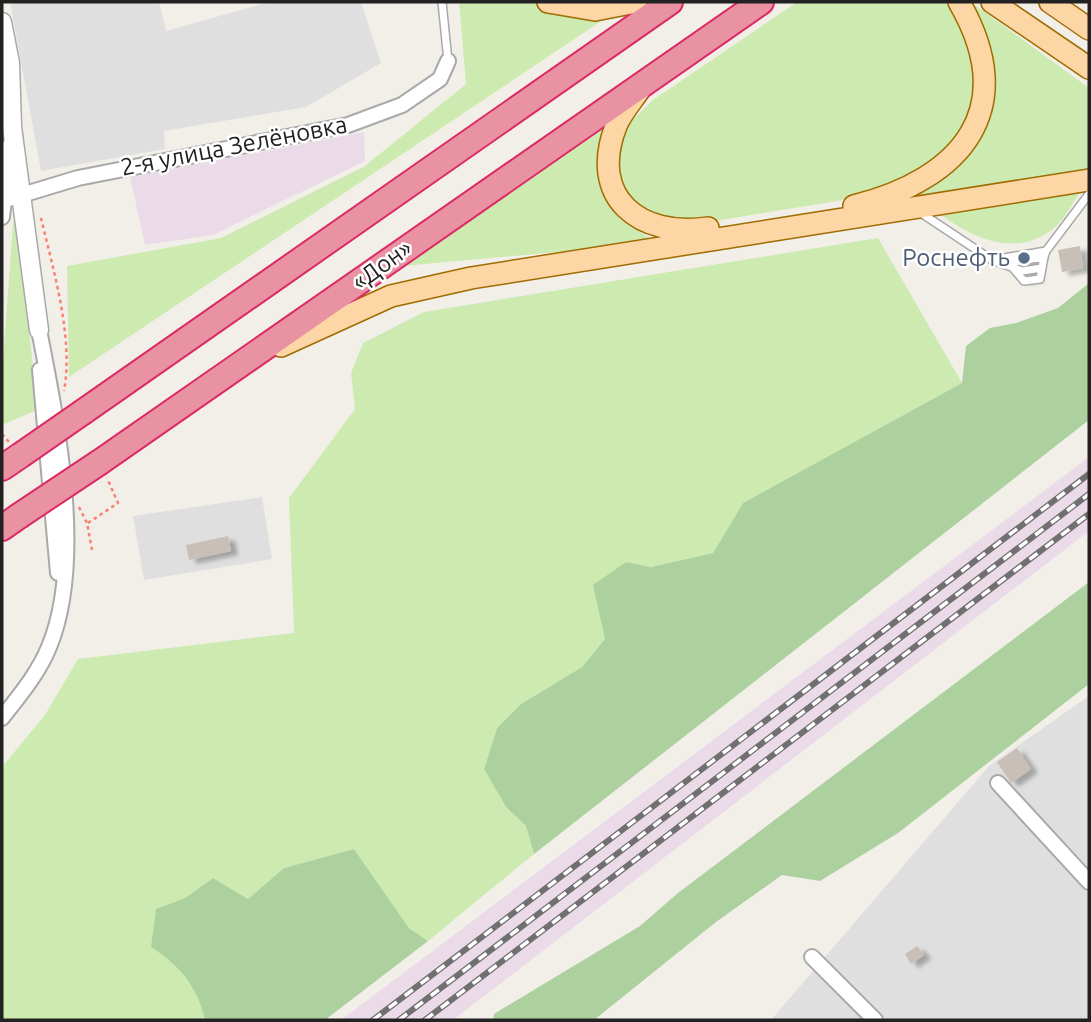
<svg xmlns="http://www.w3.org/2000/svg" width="1091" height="1022" viewBox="0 0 1091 1022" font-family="Ubuntu,sans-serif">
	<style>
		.residential { fill: #e0dfdf }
		.industrial { fill: #ebdbe8 }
		.grass { fill: #cdebb0 }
		.forest { fill: #add19e }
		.building { fill: #c7bfb8; filter: url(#shadow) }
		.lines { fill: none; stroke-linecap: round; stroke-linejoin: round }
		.service-casing { stroke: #a9a9a9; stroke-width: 10 }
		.minor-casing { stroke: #a9a9a9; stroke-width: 18 }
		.tertiary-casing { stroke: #a9a9a9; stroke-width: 21 }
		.primary-casing { stroke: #a06b00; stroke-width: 24 }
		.motorway-casing { stroke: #dc2a67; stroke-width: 28 }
		.path { stroke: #fa8072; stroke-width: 2.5; stroke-dasharray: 3.5 3.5; stroke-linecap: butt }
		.service { stroke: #fff; stroke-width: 7 }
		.minor { stroke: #fff; stroke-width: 14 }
		.tertiary { stroke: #fff; stroke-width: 18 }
		.primary { stroke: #fcd6a4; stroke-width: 21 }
		.motorway { stroke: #e892a2; stroke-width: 24 }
		.rail-casing { stroke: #707070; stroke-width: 6 }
		.rail { stroke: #fff; stroke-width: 3.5; stroke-dasharray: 10; stroke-linecap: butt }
		.motorway-bridge-casing { stroke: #dc2a67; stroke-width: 28; stroke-linecap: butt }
		.motorway-bridge { stroke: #e892a2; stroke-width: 24 }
		.service-dot { fill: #5c6f8a; stroke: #fff; stroke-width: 2.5 }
		.labels { text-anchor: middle; stroke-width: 5; stroke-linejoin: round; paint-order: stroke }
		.street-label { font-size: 24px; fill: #222; stroke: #fff }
		.service-label { font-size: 24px; fill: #4e5e75; stroke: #fff; text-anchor: end }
	</style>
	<defs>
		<filter id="shadow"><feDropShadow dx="7" dy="4" stdDeviation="2" flood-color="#0004"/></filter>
	</defs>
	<rect width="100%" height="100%" fill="#f2efe9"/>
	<path class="residential" d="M10,2h149l7,29 103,-29h92l20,61 -75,44 -142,24 1,18 -124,22z
		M262,497l10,62 -128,21 -11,-64z
		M1089,696v324h-318l218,-254z"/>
	<path class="industrial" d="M364,132l1,29 -152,74 -68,10 -15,-68z
		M1089,457v74l-636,489h-112z"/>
	<path class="grass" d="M459,2h72l18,7 60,7 -540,361 -2,-111 154,-28 144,-72 101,-82z
		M797,2h154l24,53 -1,58 -32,47 -68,35 -183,30 -34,-4 -33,-25 -9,-30 7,-36 31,-30z
		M966,2h5l118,86v86l-186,27c41,-21 55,-34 80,-73z
		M605,127c-11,67 -6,81 53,116l-255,23 87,-63z
		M1082,189c-9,13 -17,30 -29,40 -38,30 -83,8 -116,-17z
		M13,223h6l18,187 -35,15v-50z
		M878,238l84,145 -219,120 -30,50 -62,14 -25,-5 -21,77 -23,28 -61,37 -24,24 -13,41 22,38 20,19 8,28 -106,87 -19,-13 -55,-79 -70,19 -36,31 -35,-21 -28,20 -29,11 15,51 29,36 5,24h-203v-253l43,-52 33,-56 216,-26 -5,-135 66,-89 -4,-36 12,-30 61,-31z"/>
	<path class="forest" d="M1089,283v137l-555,434 -8,-28 -20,-19 -22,-38 13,-41 24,-24 61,-37 23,-28 -12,-54 33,-23 25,5 62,-14 30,-50 219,-120 4,-37 24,-18 26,-5 42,-15z
		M1089,582v102l-191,149 -78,48 -38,-6 -66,47 -122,98h-101l1,-6 146,-88 38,-33z
		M354,849l55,79 19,13 -103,79h-120c-7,-33 -26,-55 -54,-73l5,-38 29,-11 28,-20 35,21 36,-31z"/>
	<path class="building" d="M1080,246l3,22 -21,4 -4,-22z
		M1032,249l4,29 -13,2 -4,-29z
		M228,536l3,15 -42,9 -3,-15z
		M1017,748l14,21 -20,14 -14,-21z
		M917,946l7,9 -13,9 -6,-10z"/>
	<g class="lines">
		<defs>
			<path id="service" d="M442,2l6,59
				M918,211l74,49 54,-9 43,-57
				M993,260l9,4 42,-7 2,-6
				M1003,264l19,7 20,-3 2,-11
				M1013,268l11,13 16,-2 2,-11"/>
			<path id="minor" d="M2,201l76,-23 270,-53 54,-20 38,-26 8,-18
				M2,217l8,-72
				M40,370l18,203
				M2,718c17,-22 36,-44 47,-71 36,-86 8,-226 -10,-317
				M998,783l91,99
				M812,957l63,63"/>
			<path id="tertiary" d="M2,22l8,41 2,64 27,203"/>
			<path id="primary" d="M548,2l47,8 41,-8
				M992,2l97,66
				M1050,2l39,27
				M640,89c-8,12 -19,24 -24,37 -28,72 24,112 92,102
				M854,206c108,-27 167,-97 105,-204
				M281,346l110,-50 80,-18 618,-98"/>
			<path id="motorway" d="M83,412l587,-410
				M100,462l661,-460
				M2,468l19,-13
				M2,528l17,-12"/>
		</defs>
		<use href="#service" class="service-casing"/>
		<use href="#minor" class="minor-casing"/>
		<use href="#tertiary" class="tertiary-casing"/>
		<use href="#primary" class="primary-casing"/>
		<use href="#motorway" class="motorway-casing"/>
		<path class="path" d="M41,218c12,51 33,120 23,173
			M2,434l7,8
			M79,507l8,16 5,27
			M88,523l30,-20 -11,-25"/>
		<use href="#service" class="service"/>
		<use href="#minor" class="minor"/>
		<use href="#tertiary" class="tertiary"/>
		<use href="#primary" class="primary"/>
		<use href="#motorway" class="motorway"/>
		<defs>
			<path id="rail" d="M373,1020l716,-546
				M399,1020l690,-526
				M425,1020l664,-506"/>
		</defs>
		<use href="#rail" class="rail-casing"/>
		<use href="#rail" class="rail"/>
		<defs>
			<path id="motorway-bridge" d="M21,455l62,-43
				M19,516l81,-54"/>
		</defs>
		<use href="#motorway-bridge" class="motorway-bridge-casing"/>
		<use href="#motorway-bridge" class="motorway-bridge"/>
	</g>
	<circle class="service-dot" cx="1024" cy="258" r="7"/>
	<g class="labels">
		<g class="street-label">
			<text transform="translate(234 146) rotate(-11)" y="8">2-я улица Зелёновка</text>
			<text transform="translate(382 265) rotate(-36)" y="8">«Дон»</text>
		</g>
		<g class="service-label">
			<text x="1010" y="266">Роснефть</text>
		</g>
	</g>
	<rect width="1091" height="1022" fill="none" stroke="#222222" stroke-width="7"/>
</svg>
